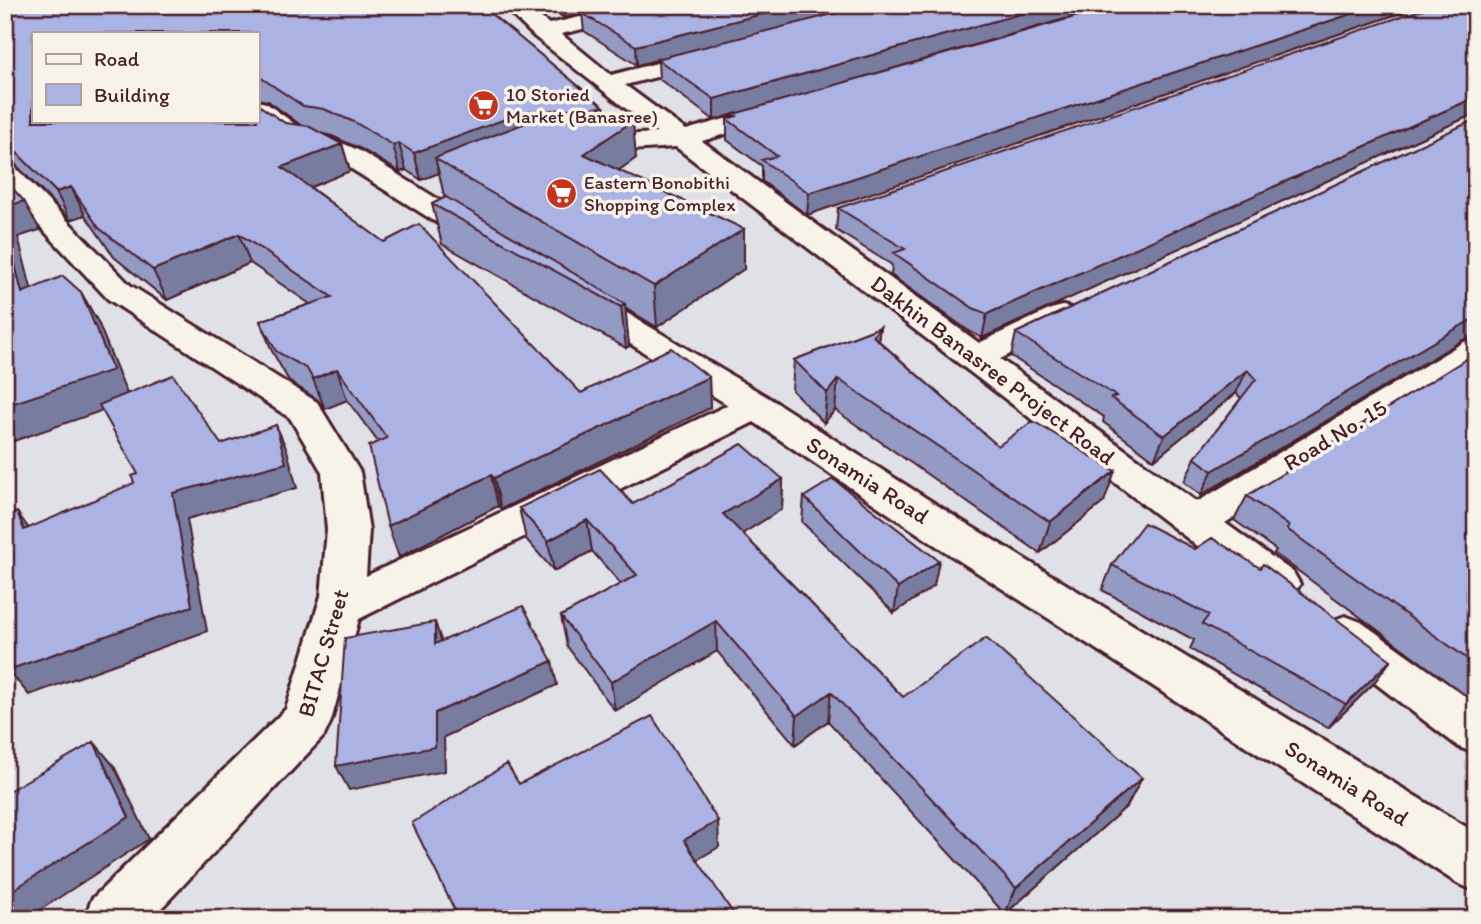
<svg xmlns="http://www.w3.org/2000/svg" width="1481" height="924" viewBox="0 0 1481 924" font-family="Itim,sans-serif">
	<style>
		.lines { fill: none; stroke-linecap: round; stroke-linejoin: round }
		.minor-casing { stroke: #4a1f2b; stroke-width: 6 }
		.minor { fill: #f7f3e8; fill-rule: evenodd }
		.wall { fill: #939ac4; stroke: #4a1f2b; stroke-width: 2; fill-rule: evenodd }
		.shaded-wall { fill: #787da0; stroke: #4a1f2b; stroke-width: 2 }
		.building { fill: #abb3e4; stroke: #4a1f2b; stroke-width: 2 }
		.labels { text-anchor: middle; stroke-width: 7; stroke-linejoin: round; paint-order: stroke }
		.far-poi-label { font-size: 19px; fill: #4a1f2b; stroke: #f7f3e8; text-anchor: start }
		.street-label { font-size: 23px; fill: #4a1f2b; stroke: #f7f3e8 }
	</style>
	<rect width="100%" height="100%" fill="#e0e0e7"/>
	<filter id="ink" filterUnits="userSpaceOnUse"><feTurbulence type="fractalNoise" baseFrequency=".0143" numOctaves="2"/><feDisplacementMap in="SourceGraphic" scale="14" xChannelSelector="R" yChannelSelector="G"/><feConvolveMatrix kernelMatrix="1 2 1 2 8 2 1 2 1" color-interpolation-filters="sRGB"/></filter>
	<g filter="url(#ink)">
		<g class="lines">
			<defs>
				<path id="minor" d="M502,5h23l24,19 85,-19h38l-3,4 -108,25 50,41 96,-25 8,2 3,5 -3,5 -90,23 61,45 91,-26 9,2 3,5 -3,5 -84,25 277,202 72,-34 12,-3 12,3 4,7 -4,7 -75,36 197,143 267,-160 12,-3v25l-251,159 68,49 7,12 -7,12 -15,5 -15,-5 -587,-449 -94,6 -9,-2 -4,-6 4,-6 9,-2 75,-4 -122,-96z
					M257,101l9,2 44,32 21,3 29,13 129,80 5,6 -5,6 -10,3 -10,-3 -127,-80 -25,-12 -22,-3 -38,-28z
					M5,165l10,2 115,118 187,117 43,70 9,58 -3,46 362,-171 -155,-97 -5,-7 5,-7 11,-3 11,3 174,104 193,123 514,312v58l-19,-8 -525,-340 -178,-121 -395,197 -28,102 -7,15 -173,183h-67l8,-20 194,-190 35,-113 6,-66 -5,-58 -32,-54 -182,-119 -103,-110z
					M1345,616l16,6 115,82v50l-17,-7 -130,-99 -7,-13 7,-13z"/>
			</defs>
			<use href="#minor" class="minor-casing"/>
			<use href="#minor" class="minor"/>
		</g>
		<path class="wall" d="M5,5l98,2 11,1 -2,-3h368l124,102 1,10 31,41 -17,12 125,99 -87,58 -32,-19 4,38 -3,2 -184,-104 -10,-40 14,-7 -2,-1 -5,-23 -18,7 -15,-10 -6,2 -39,-23 -29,-13 -9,-2 19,10 8,27 -40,16 271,206 128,-16 1,31 -209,101 -3,-3 -99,51 -21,-115 -31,-42 -22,9 -7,-9 -29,-19 -17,-30 -12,-30 50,-17 -60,-41 -83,37 -53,-43 -29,-42 -15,5 -54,-55 -11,-20zM33,33h224v66l11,2 34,25 -17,-3z
			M544,5h569l-329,95 333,-95h307l-617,210 -45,-34v-15l-35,-26v-21l7,-2v-3l-20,6 -55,-41 -1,-19 -21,5 -53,-34 -2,-17 -18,4z
			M1476,5v108l-494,225 -13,-7 -78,-56 1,-10 -56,-35 2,-22z
			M1476,119v218l-13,3 -262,155 -17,-13 11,-24 46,-60 -5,-5 -82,67 -51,-38 1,-5 -93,-61 5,-23z
			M880,327l-2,13 120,106 106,56 -64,51 -205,-143 -11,13 -32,-33 2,-30z
			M1476,353v350l-202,-150 2,-3 -42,-30 13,-24z
			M783,479l-1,30 -40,24 161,164 224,109 -122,108 -177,-193 -33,24 -78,-94 -102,60 -48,-65 -6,-30 60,-32 -29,-33 -38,20 -28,-32 -7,-31 114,-4z
			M804,497l130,89 -40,27 -92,-91z
			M1112,565l279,95 -18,24 -45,44 -138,-79 4,-9 -92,-50z"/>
		<path class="shaded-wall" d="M562,5h59l-57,13z
			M798,5h71l-232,60 -1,-19z
			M1052,5h61l-399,115v-21z
			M1378,5h46l-617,210 2,-22z
			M1476,97v16l-494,225 5,-24z
			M524,112l4,27 -93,19 4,15 -18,7 -7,-27z
			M633,121l3,37 -48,34 -4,-38z
			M399,143l7,27 -6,2 -7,-27z
			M342,144l8,27 -58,24 -10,-28z
			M71,187l14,28 -15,5 -14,-28z
			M24,201l16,29 -22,7 22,86 -18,-30 -17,-68v-18z
			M744,229v40l-87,58 -3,-41z
			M239,234l11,29 -83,37 -14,-30z
			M81,292l17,30 32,79 -125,43v-38z
			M625,304l4,42 -3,2 -5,-41z
			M1476,317v20l-13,3 -262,155 11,-24z
			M880,327l-4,30 -3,-21z
			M337,369l10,31 -22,9 -12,-30z
			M1247,370l-11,23 -82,67 10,-24z
			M709,377l1,31 -209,101 -7,-31z
			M838,379l-3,31 -11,13 3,-30z
			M276,425l11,25 10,38 -110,31 20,112 -178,64 -21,-25 165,-177z
			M1115,471l-11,31 -64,51 10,-31z
			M491,475l7,31 -99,51 -11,-31z
			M783,479l-1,30 -58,36 -1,-31z
			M17,512l18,25 -11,-7z
			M587,520l5,31 -38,20 -6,-30z
			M939,561l-5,25 -40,27 4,-25z
			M5,563h1l20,25 -21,9z
			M716,621l1,30 -102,60 -4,-29z
			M435,622l8,24 -8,-2z
			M1391,660l-18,24 -45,44 18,-24z
			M552,661l5,24 -113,52 1,34 -96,19 -13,-24 99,-53z
			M831,692l-3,29 -33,24 2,-29z
			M94,742l20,24 35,73 -123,80h-21v-24z
			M1142,778l-15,28 -122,108 11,-26z
			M718,821l1,26 -33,19 -2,-26z"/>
		<path class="building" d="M5,5h96l2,2 45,5 3,-3 -4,-4h333l124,102 -80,5 -110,41 -15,-10 -6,2 -39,-23 -30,-13 -21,-3 -46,-31v-42h-224v88h224v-17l28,19 23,3 34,18 -60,23 102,75 35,-18 162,169 90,-45 38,29 -215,101 -3,-3 -103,51 -19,-80 18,-8 -50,-69 -24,10 -6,-10 -31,-18 -16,-30 72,-24 -93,-63 -86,36 -54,-42 -28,-41 -15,5 -51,-51z
			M615,5h183l-162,41 -54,-33z
			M868,5h184l-338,94 -57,-40z
			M1117,5h261l-569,188 -47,-33 15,-4 -50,-37 10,-3 -3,-2z
			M1435,5h41v92l-489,217 -14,-6 -79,-55 11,-4 -67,-41z
			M626,116l7,5 -49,33 160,75 -90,57 -185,-106 -34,-22 93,-36z
			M1476,119v198l-264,154 -17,-13 61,-79 -9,-9 -83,66 -53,-38 5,-2 -100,-63z
			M5,180l19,21 -19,6z
			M446,197l179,107 -4,3 -189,-103z
			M5,225l17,68 41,-17 18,16 32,78 -108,36z
			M880,327l-7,9 125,110 35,-25 82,50 -65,51 -212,-143 -11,14 -33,-33z
			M1476,353v312l-189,-136 2,-3 -42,-30z
			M173,375l48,69 55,-19 10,38 -113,30 19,113 -184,64 -3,-153 12,-5 7,18 110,-47 -2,-7 6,-2 -39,-69z
			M742,444l41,35 -60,35 180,183 83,-59 156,140 -126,110 -185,-196 -34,24 -81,-95 -105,61 -50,-66 76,-41 -50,-55 -39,21 -29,-33 81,-39 33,35z
			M833,479l106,82 -41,27 -94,-91z
			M1144,523l51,26 17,-11 48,30 3,-4 128,96 -45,44 -144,-80 7,-9 -97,-50z
			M523,606l29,55 -117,52v34l-99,19 9,-128 90,-16v22z
			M652,716l66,105 -34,19 53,79h-278l-47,-96 95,-59 12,20z
			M94,742l35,75 -124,78v-102z
			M960,913l6,6h-14z"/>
	</g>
	<defs>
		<symbol id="supermarket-disc" viewBox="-11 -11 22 22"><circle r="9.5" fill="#c8321e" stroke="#f7f3e8"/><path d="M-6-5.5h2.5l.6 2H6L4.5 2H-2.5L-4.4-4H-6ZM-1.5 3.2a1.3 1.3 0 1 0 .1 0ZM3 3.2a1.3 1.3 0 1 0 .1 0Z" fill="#fff"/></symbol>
	</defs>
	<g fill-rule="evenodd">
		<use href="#supermarket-disc" x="466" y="88" width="35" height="35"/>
		<use href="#supermarket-disc" x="544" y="176" width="35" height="35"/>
	</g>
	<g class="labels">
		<g class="far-poi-label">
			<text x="506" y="101">10 Storied<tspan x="506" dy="22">Market (Banasree)</tspan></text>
			<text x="584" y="189">Eastern Bonobithi<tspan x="584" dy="22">Shopping Complex</tspan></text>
		</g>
		<g class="street-label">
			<text transform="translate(993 370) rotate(37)" y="8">Dakhin Banasree Project Road</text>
			<text transform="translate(1335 435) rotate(-31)" y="8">Road No. 15</text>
			<text transform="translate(868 480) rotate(33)" y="8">Sonamia Road</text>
			<text transform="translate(323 653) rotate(-74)" y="8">BITAC Street</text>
			<text transform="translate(1347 783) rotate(32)" y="8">Sonamia Road</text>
		</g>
	</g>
	<rect width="1481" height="924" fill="none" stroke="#f7f3e8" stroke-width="28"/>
	<rect x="14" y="14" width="1453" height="896" fill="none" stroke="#4a1f2b" stroke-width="2.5" filter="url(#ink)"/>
	<rect x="32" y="32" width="228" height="91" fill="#f7f3e8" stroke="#b29e9c" stroke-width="2"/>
	<rect x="46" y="54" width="35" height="10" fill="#f7f3e8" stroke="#b29e9c" stroke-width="2"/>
	<text x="94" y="66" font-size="21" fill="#4a1f2b">Road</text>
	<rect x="46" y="84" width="35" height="21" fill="#abb3e4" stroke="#b29e9c" stroke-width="2"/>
	<text x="94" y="102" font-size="21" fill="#4a1f2b">Building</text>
</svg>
